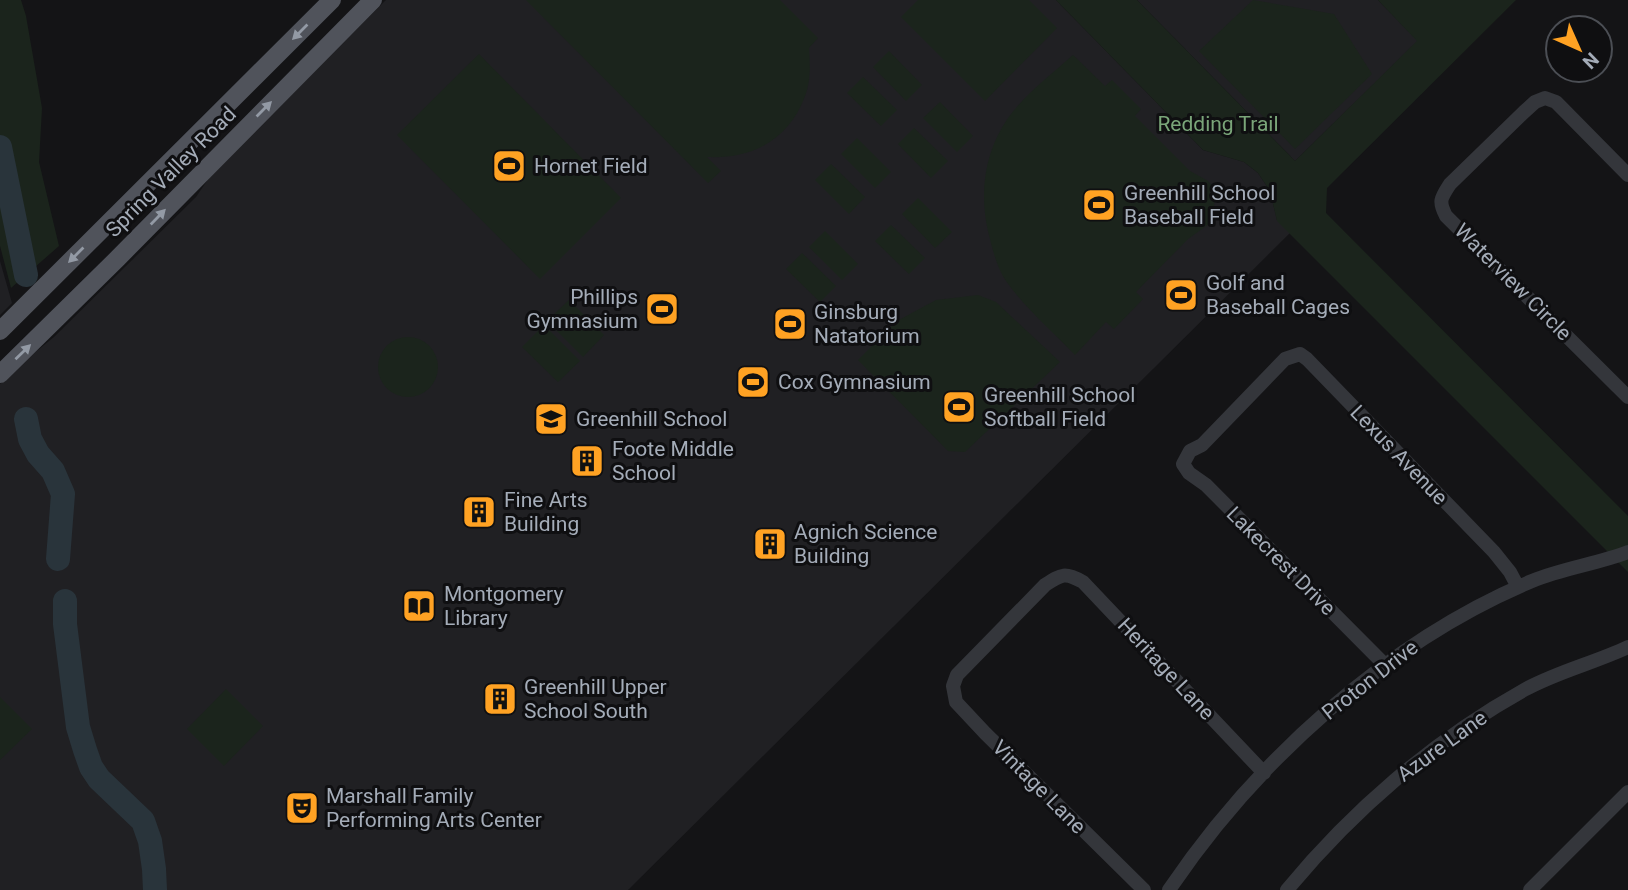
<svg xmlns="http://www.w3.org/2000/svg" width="1628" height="890" viewBox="0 0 1628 890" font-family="Roboto,sans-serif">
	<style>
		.built { fill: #202023 }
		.green { fill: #1b241c }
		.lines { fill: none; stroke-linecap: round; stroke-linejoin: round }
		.river { stroke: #29343b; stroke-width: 24 }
		.minor { stroke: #34363b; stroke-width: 14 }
		.major { stroke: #50535b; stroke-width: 18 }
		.oneway { fill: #939aa5 }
		.labels { text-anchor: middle; stroke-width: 6; stroke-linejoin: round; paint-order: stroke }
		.park-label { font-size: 21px; fill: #7aa579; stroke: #0f0f11 }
		.poi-label { font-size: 21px; fill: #a4acb8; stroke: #0f0f11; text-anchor: start }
		.street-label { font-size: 21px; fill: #a4acb8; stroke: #0f0f11 }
	</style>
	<rect width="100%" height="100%" fill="#141416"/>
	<path class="built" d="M386,0h670l147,150 41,12 14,11 12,18 7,29 13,13 -662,657h-628v-506l18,-18 36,-29 142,-140 17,-25z
		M1137,0h241l40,41 -123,120z
		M0,261l12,42 -12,12z"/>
	<path class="green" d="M0,0h21l5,16 16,92 -3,54 20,84 -48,42 -11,-42z
		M526,0h254l38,38 -9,10c1,16 2,33 -4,48 -16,44 -53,63 -98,61l14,14 -13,12z
		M918,0h111l28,28 -72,73 -84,-84z
		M1056,0h81l158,161 122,-120 -39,-41h138l-189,188 -1,25 302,303v56l-351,-351 -7,-30 -12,-18 -14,-11 -41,-12z
		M1253,0l81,14 38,60 -77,75 -96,-98z
		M889,51l33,34 -16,16 -33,-34z
		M479,54l142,144 -81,81 -143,-144z
		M1073,55l32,31 7,-6 29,29 -6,7 55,55 18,10 5,6 2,8 -2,22 -4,7 -21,15 -52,53 7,7 -29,30 -8,-7 -31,33c-23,-24 -50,-47 -69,-74 -10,-15 -14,-34 -18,-50 -9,-39 -3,-80 20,-113 17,-24 43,-43 65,-63z
		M863,77l34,33 -16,16 -34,-33z
		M940,102l33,34 -16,16 -34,-34z
		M914,128l34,33 -17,17 -33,-34z
		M857,138l34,34 -16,16 -34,-34z
		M831,164l34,33 -16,17 -34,-34z
		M918,198l34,34 -17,16 -33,-34z
		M891,225l34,33 -16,16 -34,-33z
		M825,231l33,33 -16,16 -33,-33z
		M802,253l34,33 -16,16 -34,-33z
		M978,295l18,7 64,60 -95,90 -17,-1 -90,-91 39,-39 39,-21z
		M569,300l35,35 -21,22 -36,-36z
		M544,325l36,36 -22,21 -36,-35z
		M378 367a30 30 0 1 1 60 0a30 30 0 1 1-60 0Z
		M226,689l37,37 -39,40 -37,-37z
		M0,697l32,32 -32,31z"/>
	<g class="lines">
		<path class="river" d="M0,147l26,128
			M26,419l4,20 8,15 15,17 10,23 -5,65
			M65,601v23l13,103 7,23 6,17 8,12 44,42 7,20 4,28 1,21"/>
		<path class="minor" d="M1628,175l-72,-73 -11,-4 -10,4 -11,10 -74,72c-9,14 -12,17 -4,32l182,181
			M1385,665l-179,-180 -17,-12 -6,-9 7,-13 12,-6 83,-86 15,-5 7,5 187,193 16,20 8,15
			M1144,890l-159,-157 -29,-31 -3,-16 4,-11 88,-90c17,-11 20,-13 38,-3l181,191
			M1169,890c87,-129 219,-249 363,-309 31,-13 65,-17 96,-29
			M1287,890c65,-79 147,-150 237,-200 32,-18 70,-27 104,-43
			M1530,890l98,-98"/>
		<path class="major" d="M0,331l332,-331
			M0,374l118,-116 255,-258"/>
	</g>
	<defs><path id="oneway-solid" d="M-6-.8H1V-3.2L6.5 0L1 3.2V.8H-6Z" transform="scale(1.75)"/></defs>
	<g class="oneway">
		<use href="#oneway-solid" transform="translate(300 32) rotate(135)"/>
		<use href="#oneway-solid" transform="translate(264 109) rotate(-45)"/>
		<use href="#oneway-solid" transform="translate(158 217) rotate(-46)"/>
		<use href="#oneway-solid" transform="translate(76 255) rotate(135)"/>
		<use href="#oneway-solid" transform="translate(23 352) rotate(-44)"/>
	</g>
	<defs>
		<symbol id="stadium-square" viewBox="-11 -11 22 22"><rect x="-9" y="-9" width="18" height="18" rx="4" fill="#ffa223" stroke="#0f0f11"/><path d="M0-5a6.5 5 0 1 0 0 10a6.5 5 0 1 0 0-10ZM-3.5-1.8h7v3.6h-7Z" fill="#111"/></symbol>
		<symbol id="school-square" viewBox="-11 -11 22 22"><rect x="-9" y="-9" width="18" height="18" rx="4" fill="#ffa223" stroke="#0f0f11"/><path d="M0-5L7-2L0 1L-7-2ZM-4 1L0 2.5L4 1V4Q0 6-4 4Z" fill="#111"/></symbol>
		<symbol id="building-square" viewBox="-11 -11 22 22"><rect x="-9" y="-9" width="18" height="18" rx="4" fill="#ffa223" stroke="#0f0f11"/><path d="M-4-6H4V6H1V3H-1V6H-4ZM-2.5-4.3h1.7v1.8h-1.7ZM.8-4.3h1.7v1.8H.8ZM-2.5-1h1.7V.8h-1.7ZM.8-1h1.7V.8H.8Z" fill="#111"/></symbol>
		<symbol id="library-square" viewBox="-11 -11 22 22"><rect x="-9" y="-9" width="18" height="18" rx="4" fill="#ffa223" stroke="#0f0f11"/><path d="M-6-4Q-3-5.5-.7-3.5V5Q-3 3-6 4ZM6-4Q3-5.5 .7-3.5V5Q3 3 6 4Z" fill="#111"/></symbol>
		<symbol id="theatre-square" viewBox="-11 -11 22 22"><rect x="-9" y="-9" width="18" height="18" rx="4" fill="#ffa223" stroke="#0f0f11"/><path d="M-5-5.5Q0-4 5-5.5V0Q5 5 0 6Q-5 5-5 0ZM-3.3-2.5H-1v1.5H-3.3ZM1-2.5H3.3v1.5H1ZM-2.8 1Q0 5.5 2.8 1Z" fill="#111"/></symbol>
	</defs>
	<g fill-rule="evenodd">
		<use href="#stadium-square" x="490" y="147" width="38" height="38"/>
		<use href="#stadium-square" x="1080" y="186" width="38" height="38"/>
		<use href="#stadium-square" x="1162" y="276" width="38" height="38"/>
		<use href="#stadium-square" x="643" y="290" width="38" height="38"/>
		<use href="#stadium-square" x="771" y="305" width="38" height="38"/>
		<use href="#stadium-square" x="734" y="363" width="38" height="38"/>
		<use href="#stadium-square" x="940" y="388" width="38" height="38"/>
		<use href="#school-square" x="532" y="400" width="38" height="38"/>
		<use href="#building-square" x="568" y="442" width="38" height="38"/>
		<use href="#building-square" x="460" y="493" width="38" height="38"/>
		<use href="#building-square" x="751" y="525" width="38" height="38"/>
		<use href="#library-square" x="400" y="587" width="38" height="38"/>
		<use href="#building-square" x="481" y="680" width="38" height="38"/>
		<use href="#theatre-square" x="283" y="789" width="38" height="38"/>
	</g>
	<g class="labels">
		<g class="park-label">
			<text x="1218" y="131">Redding Trail</text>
		</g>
		<g class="poi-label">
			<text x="534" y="173">Hornet Field</text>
			<text x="1124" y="200">Greenhill School<tspan x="1124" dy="24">Baseball Field</tspan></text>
			<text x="1206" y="290">Golf and<tspan x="1206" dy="24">Baseball Cages</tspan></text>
			<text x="638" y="304" text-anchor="end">Phillips<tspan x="638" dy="24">Gymnasium</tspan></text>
			<text x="814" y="319">Ginsburg<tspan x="814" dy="24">Natatorium</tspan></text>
			<text x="778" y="389">Cox Gymnasium</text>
			<text x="984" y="402">Greenhill School<tspan x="984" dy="24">Softball Field</tspan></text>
			<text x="576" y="426">Greenhill School</text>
			<text x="612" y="456">Foote Middle<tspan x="612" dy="24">School</tspan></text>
			<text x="504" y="507">Fine Arts<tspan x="504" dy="24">Building</tspan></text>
			<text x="794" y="539">Agnich Science<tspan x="794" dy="24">Building</tspan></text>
			<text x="444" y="601">Montgomery<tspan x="444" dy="24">Library</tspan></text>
			<text x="524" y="694">Greenhill Upper<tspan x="524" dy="24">School South</tspan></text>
			<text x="326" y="803">Marshall Family<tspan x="326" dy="24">Performing Arts Center</tspan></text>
		</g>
		<g class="street-label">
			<text transform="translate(171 172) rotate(-45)" y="7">Spring Valley Road</text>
			<text transform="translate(1513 282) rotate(45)" y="7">Waterview Circle</text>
			<text transform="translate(1399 455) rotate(46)" y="7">Lexus Avenue</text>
			<text transform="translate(1281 561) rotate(45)" y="7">Lakecrest Drive</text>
			<text transform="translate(1166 669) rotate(47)" y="7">Heritage Lane</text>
			<text transform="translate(1370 680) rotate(-38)" y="7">Proton Drive</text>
			<text transform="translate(1442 746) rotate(-36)" y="7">Azure Lane</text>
			<text transform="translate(1039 787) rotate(45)" y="7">Vintage Lane</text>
		</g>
	</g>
	<g transform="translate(1579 49) rotate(135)"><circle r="33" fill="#0f0f11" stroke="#4b4e54" stroke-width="2"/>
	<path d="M0-5L12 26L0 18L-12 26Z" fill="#ffa223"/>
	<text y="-10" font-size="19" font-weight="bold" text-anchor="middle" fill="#a4acb8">N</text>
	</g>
</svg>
